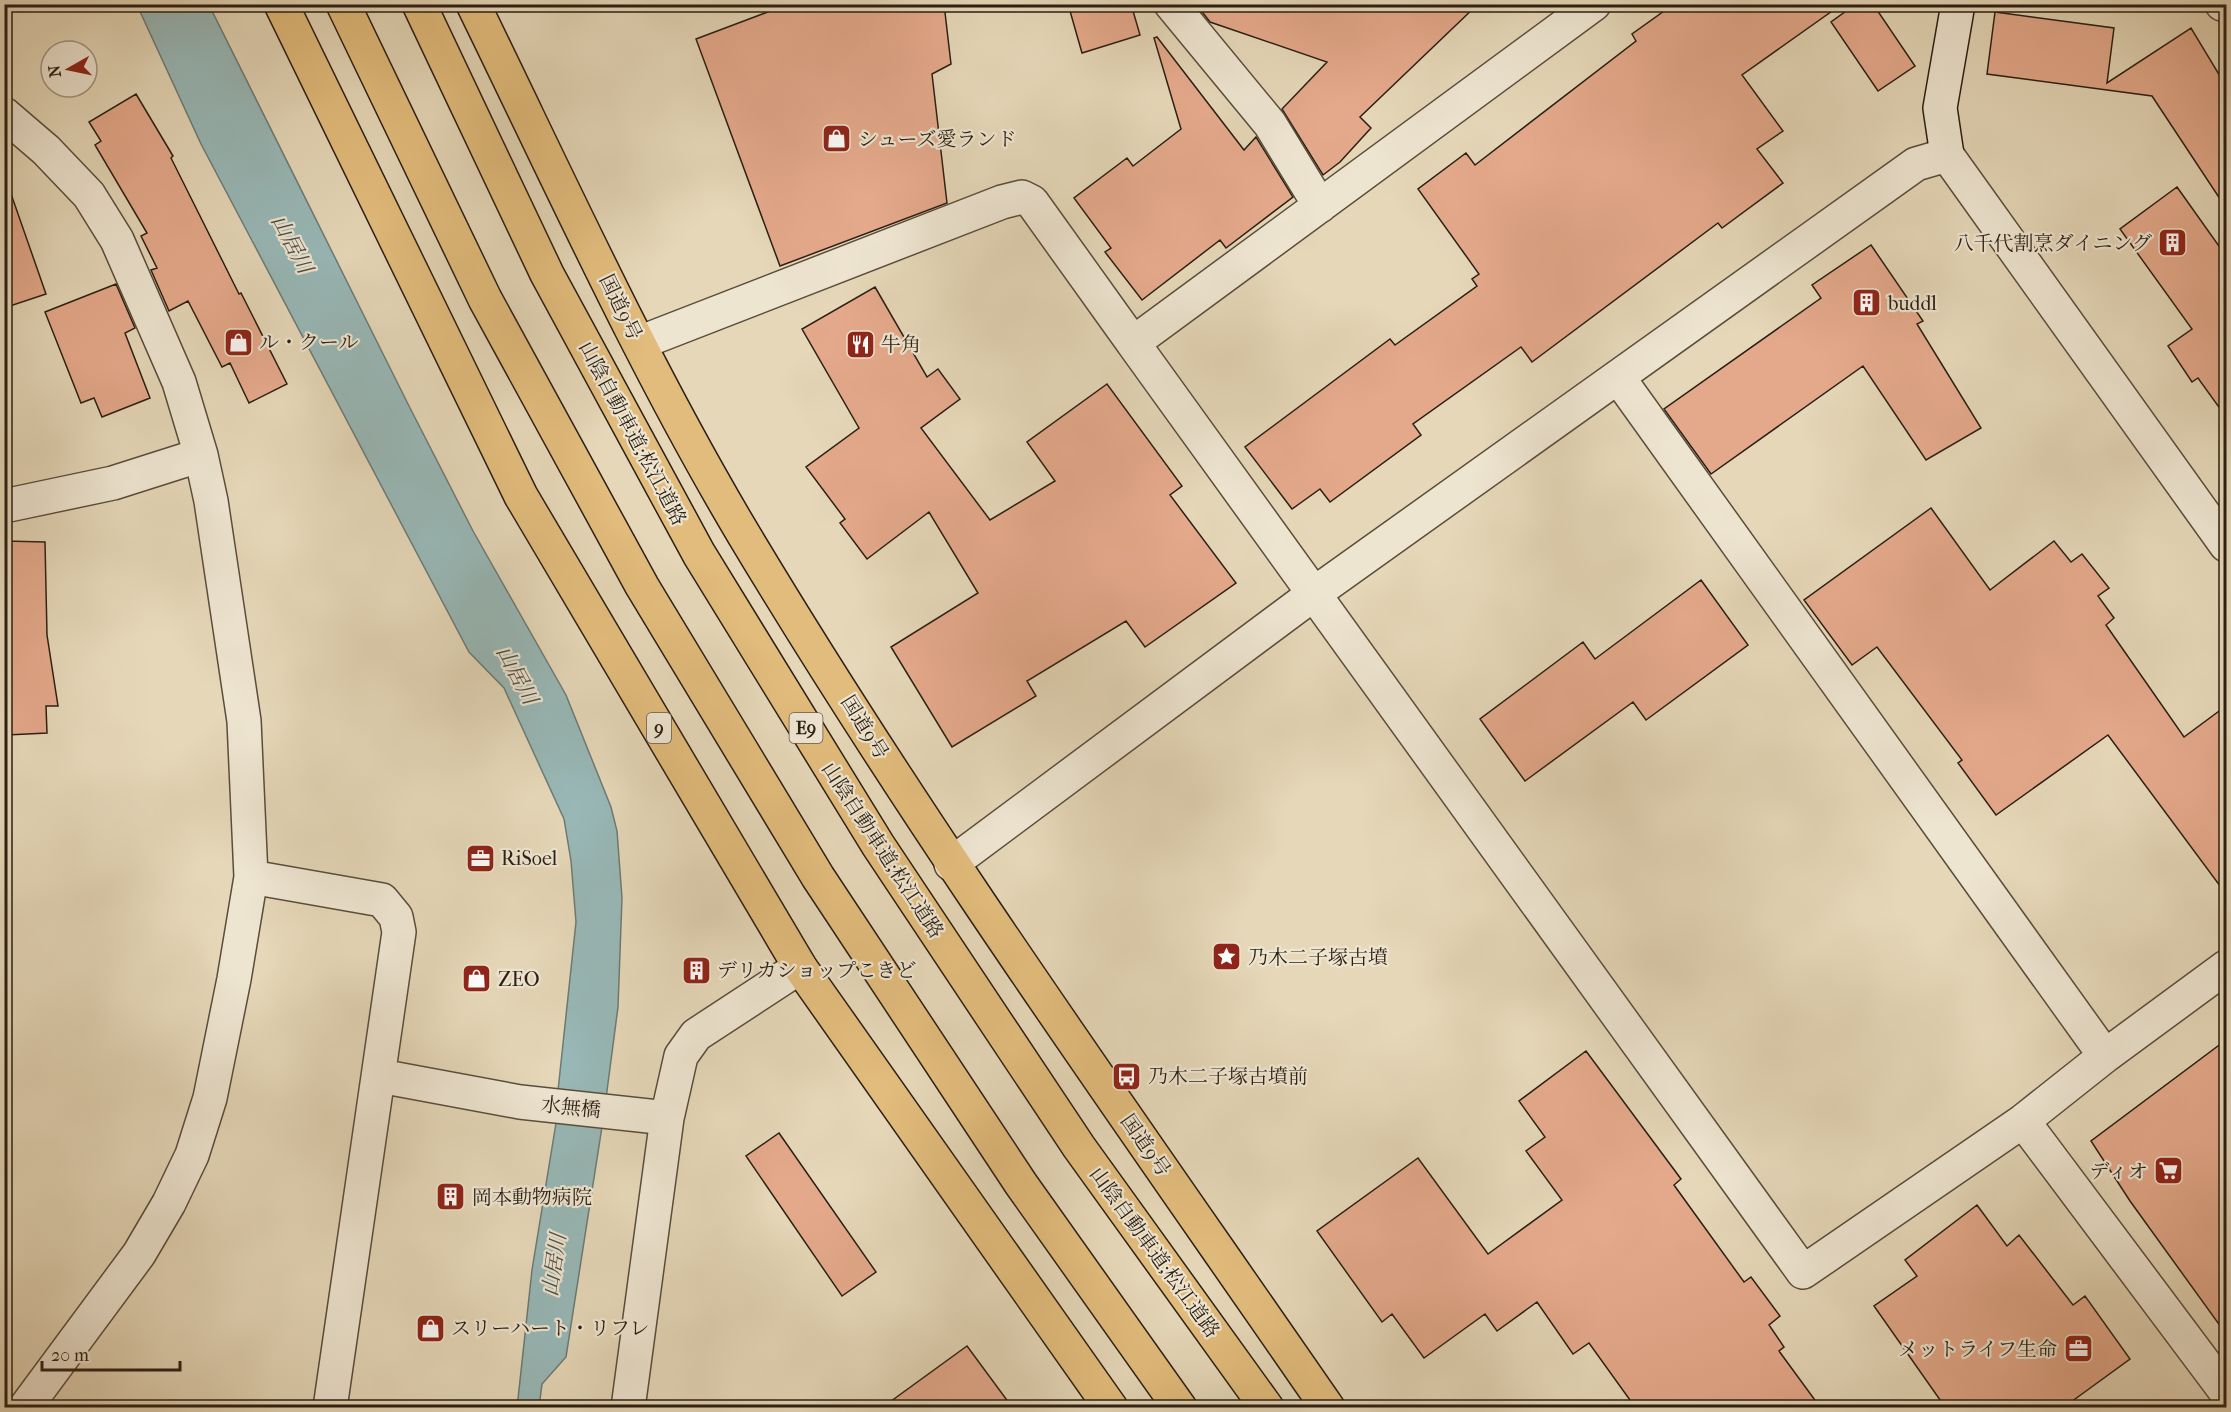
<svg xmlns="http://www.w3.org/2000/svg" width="2231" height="1412" viewBox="0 0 2231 1412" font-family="'IM FELL French Canon','Noto Serif JP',serif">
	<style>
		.water { fill: #98b8b7; stroke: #6c7b75; stroke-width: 1.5 }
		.building { fill: #e4a98b; stroke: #2a1f13; stroke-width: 1.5 }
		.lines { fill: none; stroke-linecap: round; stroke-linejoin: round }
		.street-casing { stroke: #594d3c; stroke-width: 36 }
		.secondary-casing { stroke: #2a1f13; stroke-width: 36 }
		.highway-casing { stroke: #2a1f13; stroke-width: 36 }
		.street { stroke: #eee5d1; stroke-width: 33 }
		.secondary { stroke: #eee5d1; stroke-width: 33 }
		.highway { stroke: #e2bc7c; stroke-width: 33 }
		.labels { text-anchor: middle; stroke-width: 4.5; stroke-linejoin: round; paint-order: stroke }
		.shield { fill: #eee5d1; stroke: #655a4c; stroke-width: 1.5 }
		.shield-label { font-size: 18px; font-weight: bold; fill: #2a1f13 }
		.poi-label { font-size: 20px; fill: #2a1f13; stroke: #eee5d1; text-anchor: start }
		.street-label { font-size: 20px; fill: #2a1f13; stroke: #eee5d1 }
		.water-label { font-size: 21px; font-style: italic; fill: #4b4d44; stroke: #eee5d1 }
	</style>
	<rect width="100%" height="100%" fill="#e5d7b8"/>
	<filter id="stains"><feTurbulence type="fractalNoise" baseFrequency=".00333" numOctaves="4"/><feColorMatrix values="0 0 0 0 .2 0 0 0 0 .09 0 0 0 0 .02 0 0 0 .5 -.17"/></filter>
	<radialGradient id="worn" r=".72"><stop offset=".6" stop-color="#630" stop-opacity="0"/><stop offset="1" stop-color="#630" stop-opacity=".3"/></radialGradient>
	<path class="water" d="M137,5h72l200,401 64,125 93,164 45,112 6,24 5,67 -4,109 -13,99 -48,-6 19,-178 -5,-61 -7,-42 -60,-131 -35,-36 -268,-508z
		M558,1111l46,3 -38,243 -24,27 -3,23 -22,1 15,-138z"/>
	<path class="building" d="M789,4h155l7,60 -19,10 15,129 -167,63 -84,-227z
		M1068,4h63l9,31 -58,18z
		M1196,4h282l-118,113 11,11 -31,34 -17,13 -41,-66 45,-47 -117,-40z
		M1674,4h168l-100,71 41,56 -26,18 26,34 -61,45 -4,-5 -186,139 -11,-15 -108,77 8,11 -91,67 -10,-13 -28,20 -47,-62 145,-108 5,6 82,-59 -5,-7 7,-5 -61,-85 48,-36 9,12 161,-124 -4,-7z
		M1856,4h17l42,62 -37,25 -47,-69z
		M1995,12l119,16 -7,55 84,-55 35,58v122l-74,-112 -165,-22z
		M1157,37l87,113 12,-13 37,60 -67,51 -6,-8 -78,60 -37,-48 6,-4 -37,-50 53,-40 6,8 48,-37 -27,-91z
		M136,94l37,62 -2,2 68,136 2,-1 46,91 -38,19 -19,-40 -8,4 -34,-66 -19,10 -18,-41 6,-2 -16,-32 6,-3 -52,-88 6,-4 -12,-19z
		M2177,187l49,69v161l-28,-39 -6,4 -24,-36 24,-17 -72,-100z
		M10,191l36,103 -42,14v-116z
		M1871,245l52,76 -6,3 64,104 -55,32 -63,-94 -152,108 -47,-65 157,-111 -9,-13z
		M116,284l19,44 -10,5 25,65 -48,19 -8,-19 -13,5 -36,-91z
		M875,287l52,90 11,-8 22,30 -39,29 69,92 65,-39 -28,-39 80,-58 75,102 -12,9 66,88 -91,64 -19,-26 -99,60 9,15 -84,51 -61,-100 87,-54 -49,-81 -62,47 -27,-36 5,-4 -39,-52 53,-39 -57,-99z
		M1931,508l59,82 64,-49 17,21 11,-8 27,34 -11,8 16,22 -8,7 78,112 42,-31v188l-118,-159 -112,80 -38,-52 4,-3 -85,-113 -25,18 -48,-65z
		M4,541l41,1 2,93 11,71h-12l1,27 -40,2z
		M1701,580l47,65 -102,75 -13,-18 -108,79 -45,-62 103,-77 12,17z
		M2226,1040v294l-96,-133 -39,-60z
		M1586,1051l95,128 -7,6 70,97 7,-5 29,39 -11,9 15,22 -5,4 41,56h-185l-46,-64 -16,11 -36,-52 -40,29 -12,-17 -61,44 -32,-44 -10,8 -65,-91 101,-73 70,96 74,-54 -36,-49 19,-14 -26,-36z
		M779,1133l97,139 -34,24 -96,-140z
		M1977,1205l30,41 12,-11 54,70 12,-9 45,63 -66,48h-119l-71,-101 43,-30 -12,-16z
		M967,1346l45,61h-129z"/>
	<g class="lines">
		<defs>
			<path id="street" d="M1171,4l99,120 50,82
				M2222,4l4,1
				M4,114l42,36 43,45 28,45 62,142 22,73 10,46 33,220 7,156 -17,102 -24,119 -18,57 -23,48 -30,51 -114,154
				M639,343l363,-141 20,-5 10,5 101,141 461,-339
				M1133,343l670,929 220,-151 82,-65 -487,-679
				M4,506l109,-23 88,-28
				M951,864l364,-271 601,-429 31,-9 279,390
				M251,877l131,23 14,17 3,15 -69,476
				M2105,1056l121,-89
				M380,1076l140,26 147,16
				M2023,1121l203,271
				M628,1408l39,-290 14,-62 15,-21 104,-68"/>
			<path id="secondary" d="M1947,155l-7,-47 18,-104"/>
			<path id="highway" d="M281,4l240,492 279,471 311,441
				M343,4l142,295 157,287 176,291 203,307 159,224
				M419,4l128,270 152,280 179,291 201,302 188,261
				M473,4c87,178 169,360 271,531 180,300 385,585 584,873"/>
		</defs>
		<use href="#street" class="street-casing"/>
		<use href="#secondary" class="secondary-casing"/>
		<use href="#highway" class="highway-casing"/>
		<use href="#street" class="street"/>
		<use href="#secondary" class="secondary"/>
		<use href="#highway" class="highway"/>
	</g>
	<defs>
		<symbol id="shop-square" viewBox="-11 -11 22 22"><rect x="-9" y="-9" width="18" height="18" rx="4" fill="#8f2418" stroke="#eee5d1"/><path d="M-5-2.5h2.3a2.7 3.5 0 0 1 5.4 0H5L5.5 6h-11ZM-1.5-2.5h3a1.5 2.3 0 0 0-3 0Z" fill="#fff"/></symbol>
		<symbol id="building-square" viewBox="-11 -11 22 22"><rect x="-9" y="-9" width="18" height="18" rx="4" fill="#8f2418" stroke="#eee5d1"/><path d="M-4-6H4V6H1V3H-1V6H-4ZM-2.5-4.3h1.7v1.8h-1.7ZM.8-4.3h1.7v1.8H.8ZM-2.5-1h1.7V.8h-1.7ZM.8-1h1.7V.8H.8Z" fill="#fff"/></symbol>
		<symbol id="restaurant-square" viewBox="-11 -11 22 22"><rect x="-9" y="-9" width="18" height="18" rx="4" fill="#8f2418" stroke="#eee5d1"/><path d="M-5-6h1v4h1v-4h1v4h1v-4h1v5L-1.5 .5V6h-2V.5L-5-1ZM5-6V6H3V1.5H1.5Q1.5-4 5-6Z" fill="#fff"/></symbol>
		<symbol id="office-square" viewBox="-11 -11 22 22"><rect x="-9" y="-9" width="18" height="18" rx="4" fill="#8f2418" stroke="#eee5d1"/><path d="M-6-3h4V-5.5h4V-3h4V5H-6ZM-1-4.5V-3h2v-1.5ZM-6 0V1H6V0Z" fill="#fff"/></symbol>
		<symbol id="sight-square" viewBox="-11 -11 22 22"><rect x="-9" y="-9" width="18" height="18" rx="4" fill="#8f2418" stroke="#eee5d1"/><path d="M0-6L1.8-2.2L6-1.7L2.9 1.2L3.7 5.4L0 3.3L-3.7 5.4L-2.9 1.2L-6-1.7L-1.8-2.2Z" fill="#fff"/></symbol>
		<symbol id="bus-square" viewBox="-11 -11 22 22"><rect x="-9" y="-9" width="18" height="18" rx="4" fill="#8f2418" stroke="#eee5d1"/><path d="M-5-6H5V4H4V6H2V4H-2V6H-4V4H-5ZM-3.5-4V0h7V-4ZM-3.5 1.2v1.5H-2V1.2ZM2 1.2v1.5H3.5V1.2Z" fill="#fff"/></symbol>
		<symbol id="supermarket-square" viewBox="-11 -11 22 22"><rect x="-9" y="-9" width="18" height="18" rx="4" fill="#8f2418" stroke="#eee5d1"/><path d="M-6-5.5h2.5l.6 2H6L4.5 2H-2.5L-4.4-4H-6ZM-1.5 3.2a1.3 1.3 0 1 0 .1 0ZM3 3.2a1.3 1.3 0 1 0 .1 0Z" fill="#fff"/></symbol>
	</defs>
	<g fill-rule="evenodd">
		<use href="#shop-square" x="820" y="122" width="33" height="33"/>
		<use href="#building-square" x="2156" y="226" width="33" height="33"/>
		<use href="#building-square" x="1850" y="286" width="33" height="33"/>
		<use href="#shop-square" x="222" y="326" width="33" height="33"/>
		<use href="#restaurant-square" x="844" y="328" width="33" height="33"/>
		<use href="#office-square" x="464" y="842" width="33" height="33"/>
		<use href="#sight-square" x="1210" y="940" width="33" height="33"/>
		<use href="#building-square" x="680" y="954" width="33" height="33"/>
		<use href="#shop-square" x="460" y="962" width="33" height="33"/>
		<use href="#bus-square" x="1110" y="1060" width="33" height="33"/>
		<use href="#supermarket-square" x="2152" y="1154" width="33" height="33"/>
		<use href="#building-square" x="434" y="1180" width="33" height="33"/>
		<use href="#shop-square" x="414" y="1312" width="33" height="33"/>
		<use href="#office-square" x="2062" y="1332" width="33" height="33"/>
	</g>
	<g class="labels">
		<g class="shield">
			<rect x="647" y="713" width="24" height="30" rx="4.5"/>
			<rect x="789.5" y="713" width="33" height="30" rx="4.5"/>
		</g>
		<g class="shield-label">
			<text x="659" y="734">9</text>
			<text x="806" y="734">E9</text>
		</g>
		<g class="poi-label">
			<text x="858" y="146">シューズ愛ランド</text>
			<text x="2152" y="250" text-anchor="end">八千代割烹ダイニング</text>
			<text x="1888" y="310">buddl</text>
			<text x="259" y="349">ル・クール</text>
			<text x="881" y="351">牛角</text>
			<text x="501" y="865">RiSoel</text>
			<text x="1248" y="964">乃木二子塚古墳</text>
			<text x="717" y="977">デリカショップこきど</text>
			<text x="498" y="986">ZEO</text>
			<text x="1148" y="1083">乃木二子塚古墳前</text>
			<text x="2148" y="1178" text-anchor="end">ディオ</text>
			<text x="472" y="1204">岡本動物病院</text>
			<text x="451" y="1335">スリーハート・リフレ</text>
			<text x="2057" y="1356" text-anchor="end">メットライフ生命</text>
		</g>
		<g class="street-label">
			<text transform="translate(621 307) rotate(64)" y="7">国道9号</text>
			<text transform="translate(633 433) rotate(62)" y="7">山陰自動車道;松江道路</text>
			<text transform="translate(865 727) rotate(58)" y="7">国道9号</text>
			<text transform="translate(883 850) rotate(57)" y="7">山陰自動車道;松江道路</text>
			<text transform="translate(571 1107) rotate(6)" y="7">水無橋</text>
			<text transform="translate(1146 1145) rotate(55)" y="7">国道9号</text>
			<text transform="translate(1155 1252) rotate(54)" y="7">山陰自動車道;松江道路</text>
		</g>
		<g class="water-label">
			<text transform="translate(292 244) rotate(62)" y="7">山居川</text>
			<text transform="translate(517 675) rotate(62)" y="7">山居川</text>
			<text transform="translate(554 1265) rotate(-82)" y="7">山居川</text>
		</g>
	</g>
	<rect width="2231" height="1412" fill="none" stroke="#e5d7b8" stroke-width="24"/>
	<rect x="6" y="6" width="2219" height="1400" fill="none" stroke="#2a1f13" stroke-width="3"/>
	<rect x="12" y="12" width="2207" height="1388" fill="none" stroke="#2a1f13" stroke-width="1.5"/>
	<g transform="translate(69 69) rotate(261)"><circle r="28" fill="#eee5d1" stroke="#a09685" stroke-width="1.5"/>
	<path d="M0-4.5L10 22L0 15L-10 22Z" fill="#8f2418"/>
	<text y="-9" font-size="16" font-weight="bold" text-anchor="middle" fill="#2a1f13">N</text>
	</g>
	<path d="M42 1361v9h138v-9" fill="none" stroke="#2a1f13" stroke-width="3"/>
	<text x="51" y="1361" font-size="18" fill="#2a1f13" stroke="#eee5d1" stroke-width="4.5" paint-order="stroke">20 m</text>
	<rect width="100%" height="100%" filter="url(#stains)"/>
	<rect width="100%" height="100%" fill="url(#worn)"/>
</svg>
